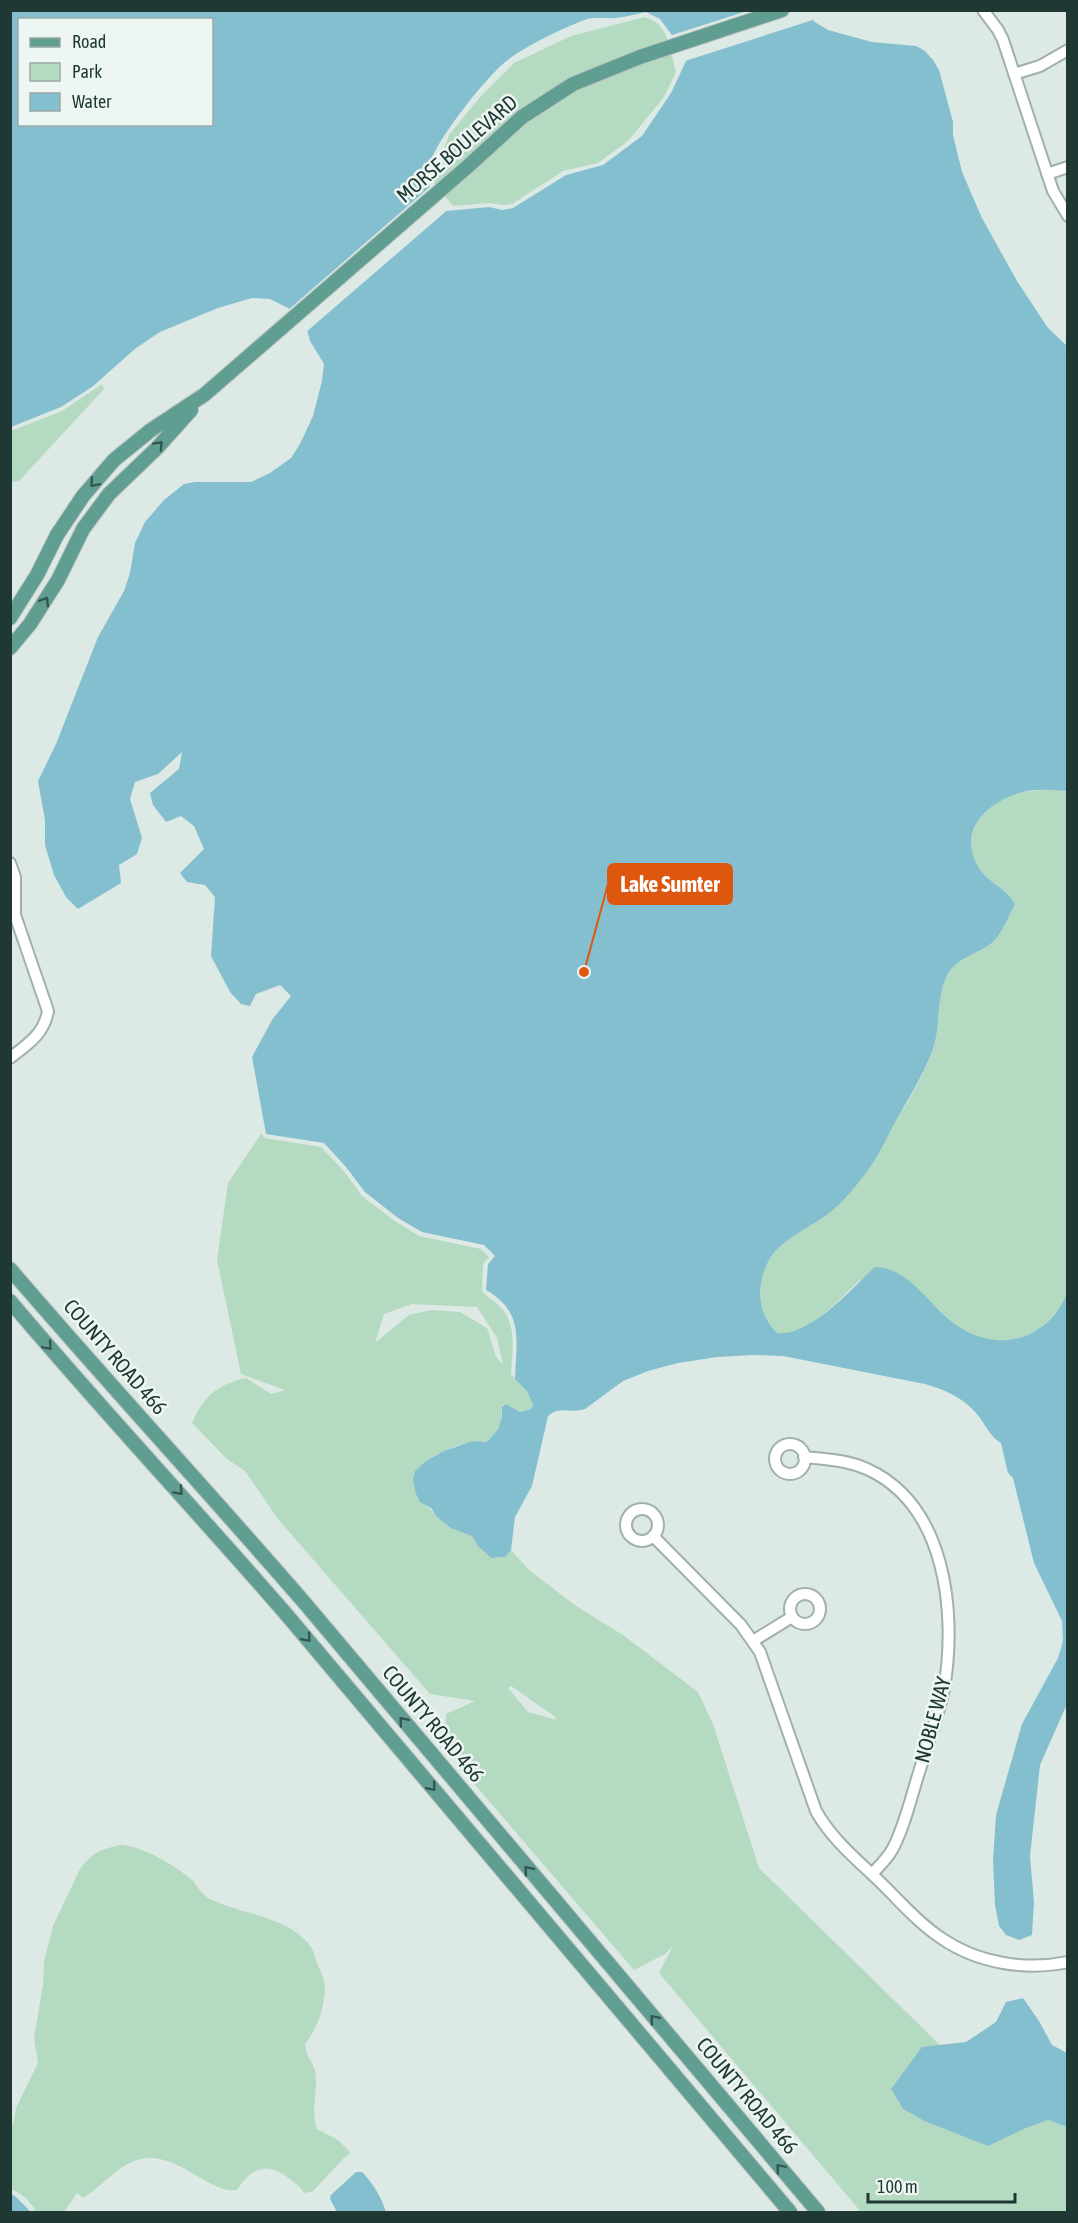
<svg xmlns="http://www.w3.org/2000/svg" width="1078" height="2223" viewBox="0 0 1078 2223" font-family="'Asap Condensed',sans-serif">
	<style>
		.green { fill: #b5dac2; fill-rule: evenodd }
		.water { fill: #84bfcf; fill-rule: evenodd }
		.pier { fill: #dde9e4 }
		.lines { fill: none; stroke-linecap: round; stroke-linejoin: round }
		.minor-casing { stroke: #a0b0ab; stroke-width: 14 }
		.major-casing { stroke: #bcc3c2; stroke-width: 16 }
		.minor { stroke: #fff; stroke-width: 10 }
		.major { stroke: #619e92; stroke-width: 14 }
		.oneway { stroke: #335750 }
		.labels { text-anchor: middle; stroke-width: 5; stroke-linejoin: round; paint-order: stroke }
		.street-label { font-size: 21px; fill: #1f3833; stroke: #edf6f2 }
		.leader { fill: none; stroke: #de570e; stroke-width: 2 }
		.callout-dot { fill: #de570e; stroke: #edf6f2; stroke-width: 2 }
		.callout { fill: #de570e; stroke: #de570e; stroke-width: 2 }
		.callout-label { font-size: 22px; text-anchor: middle; font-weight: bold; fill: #fff }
	</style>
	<rect width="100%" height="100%" fill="#dde9e4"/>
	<path class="green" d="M645,17c13,4 20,13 23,25l-96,37 -135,108 -3,-4 -1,-5 16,-43 32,-39 33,-33 57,-27z
		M671,52l5,20 -12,25 -36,44 -30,22 -35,8 -51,33 -9,1 -14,-2 -36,3 -9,-11 81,-73 51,-33z
		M102,384l2,5 -85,92 -8,1v-51l51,-20z
		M1046,789l21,2 1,502c-17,40 -62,61 -103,39 -13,-7 -23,-23 -35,-28 -22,-10 -47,-16 -70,-24 -21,19 -53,57 -83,53 -20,-20 -21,-46 -9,-71 13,-27 60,-42 80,-67 10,-13 18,-28 27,-42 22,-33 45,-67 58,-104 8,-23 3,-49 13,-71 9,-22 34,-23 49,-38 9,-9 14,-25 20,-36 -8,-17 -28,-21 -37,-37 -19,-35 6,-63 40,-74 8,-2 19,-2 28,-4z
		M261,1134l4,4 56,9 22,23 19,26 33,25 24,15 62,13 8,8 -6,7 -1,27c5,7 15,11 21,19 14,18 9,43 8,64l16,17 6,14 -2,4 -11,3 -15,-8 -3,3c0,12 -4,32 -19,35 -5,1 -9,-1 -14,0 -16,4 -29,11 -43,19l-10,33c3,6 32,32 38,35 5,3 13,3 18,7 8,7 10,20 23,22 7,1 11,-3 16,-8l18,20 47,36 47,29 75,57 15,32 46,144 182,178 -19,2 -31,41 12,20 21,12 63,24 37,-16 24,-9 19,7v85h-206l-202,-239 14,-27 -8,8 -31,16 -176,-205 -13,-33 1,-18 29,-13 -45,-7 -152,-175 -33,-48 -18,-12 -35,-36c12,-27 24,-38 54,-45l25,16 14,-4 -44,-16 -24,-114 11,-77zM412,1304l65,3 20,31 6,26 -7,-7 -9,-29 -27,-16 -29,-2 -22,5 -34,28 9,-29zM511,1686l43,30 3,4 -29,-8 -20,-24z
		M120,1845c21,0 58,22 73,36 5,6 9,13 15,17 30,16 81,18 102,48 4,5 5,12 7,17 4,9 8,17 8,26 -1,20 -8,40 -20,55 0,11 7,16 10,27 4,19 -5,36 2,58l21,11 13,13 -6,4 -32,34 -9,2c-3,-6 -8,-9 -13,-13 -23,-19 -38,-14 -54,10 -28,5 -61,-42 -100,-30 -21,7 -36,27 -54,38l-6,-5 -13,19h-28c-4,-10 -15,-19 -25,-23v-61l3,-7 2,-13 22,-45 -4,-25 9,-53 1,-23 9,-36 27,-57c13,-17 20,-19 40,-24z"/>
	<path class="water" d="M11,11h795l9,11 13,8 44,12 44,4 9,5 8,9 6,10 14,52v13l9,37 20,46 35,63 31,47 19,18v445c-16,-1 -35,-3 -51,3 -33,12 -58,38 -37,74 9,15 28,20 36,36 -6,11 -11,26 -20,36 -15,15 -40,16 -49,38 -10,22 -5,48 -13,71 -10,27 -26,52 -40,77 -8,15 -15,31 -25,44 -12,16 -24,32 -40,44 -19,14 -49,26 -60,48 -12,25 -11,51 9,71 33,4 75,-45 98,-66 49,2 61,68 122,73 10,1 21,-1 31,-5 20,-10 31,-22 39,-42v411l-27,61 -10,91 4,46 -2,33 -13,5 -13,-5 -7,-9 -4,-21 -2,-45 3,-45 26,-91 36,-66 5,-17 -1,-20 -28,-58 -21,-85 -5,-5 -7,-30c-10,-6 -14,-15 -21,-25 -14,-19 -33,-28 -55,-34l-142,-28 -30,-1 -36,2 -39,6 -30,8 -25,10 -38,28c-13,5 -25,-4 -37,7l-16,70 -17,31 -4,33 -6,7 -14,1 -13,-12 -6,-10 -21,-8 -14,-11 -6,-9 -11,-6 -4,-8 -3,-14 2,-9 11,-10 18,-10 28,-10 13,1 5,-3 8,-10 4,-13v-9l4,-3 14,8 11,-3 2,-4 -6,-14 -12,-12c1,-37 10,-67 -29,-89l2,-26 7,-8 -11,-11 -62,-13 -24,-14 -33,-26 -19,-25 -22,-24 -58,-9 -14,-77 20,-37 19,-24 -11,-11 -24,9 -6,12 -9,-2 -11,-12 -19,-36 4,-59 -10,-12 -18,-3 -7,-9 24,-24 -10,-23 -13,-10 -15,6 -13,-17 -3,-12 29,-24 3,-17 -24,22 -23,8 -5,17 12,39 -5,16 -18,11 2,18 -43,26 -12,-12 -12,-22 -9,-30v-25l-7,-39 18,-37 42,-107 26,-46 6,-18 5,-30 10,-21 19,-22 20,-16 11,-2h56l19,-9 21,-15 9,-14 13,-28 9,-35 2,-17 -14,-23 -3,-11 -7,-13 -12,-9 -18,-9 -18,-1 -34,10 -58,24 -24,16 -44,39 -31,20 -50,20zM646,12l14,7 25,34 2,6 -16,34 -29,43 -39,29 -37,10 -53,33 -11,2 -13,-3 -42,4 -14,-9c-4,-14 -6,-27 -2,-41 7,-23 58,-88 78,-102 17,-13 58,-33 78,-40 9,-2 19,0 28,-1 10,-1 21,-4 31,-6zM20,20h192v104h-192z
		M1023,1998l16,23 13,24 15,8v74l-19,-7 -24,9 -36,17 -64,-25 -21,-12 -12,-20 31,-42 44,-5 30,-20 10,-20z
		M356,2172h6c10,10 20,26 24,40h-49l-7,-13 1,-4z
		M11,2194l4,2 16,16h-20z"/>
	<path class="pier" d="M809,10l7,9 -134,43v-7l-13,-19 78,-25z
		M432,185l3,15 5,5 11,2 -146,126 -8,-14 -10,-8z"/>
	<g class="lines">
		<defs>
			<path id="minor" d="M983,10l15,20 5,10 50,151 15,25
				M1014,74l26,-8 28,-16
				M1047,174l21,-7
				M10,863l5,14v38l33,96c-4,23 -20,33 -38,47
				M775 1459a15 15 0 1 1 30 0a15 15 0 1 1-30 0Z
				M804,1457c21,2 43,3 63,12 79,36 90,143 77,220 -5,25 -15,50 -22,74 -9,26 -17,64 -30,87 -5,9 -13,16 -20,24
				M626 1525a16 16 0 1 1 32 0a16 16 0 1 1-32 0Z
				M653,1536l88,89 19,27 56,159c15,27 39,47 61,68 21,20 40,43 64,59 36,25 84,33 127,24
				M790 1609a15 15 0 1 1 30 0a15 15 0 1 1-30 0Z
				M753,1641l39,-24"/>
			<path id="major" d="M10,618l27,-43 20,-40 26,-39 31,-36 37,-30 53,-35 262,-227 56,-51 51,-33 67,-27 142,-47
				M10,648l20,-24 28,-44 25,-51 26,-35 48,-46 34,-38
				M10,1269c96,112 196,220 293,332l515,611
				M10,1301c90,107 185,208 276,313l504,598"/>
		</defs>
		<use href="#minor" class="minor-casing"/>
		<use href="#major" class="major-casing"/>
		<use href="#minor" class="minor"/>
		<use href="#major" class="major"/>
	</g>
	<defs><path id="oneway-chevron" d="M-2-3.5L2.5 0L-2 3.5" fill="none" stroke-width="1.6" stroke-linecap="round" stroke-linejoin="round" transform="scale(1.5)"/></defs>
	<g class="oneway">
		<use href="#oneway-chevron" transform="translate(159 445) rotate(-47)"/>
		<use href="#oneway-chevron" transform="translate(94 483) rotate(131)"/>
		<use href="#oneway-chevron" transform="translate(45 601) rotate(-58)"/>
		<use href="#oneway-chevron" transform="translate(48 1346) rotate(50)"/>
		<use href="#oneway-chevron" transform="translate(179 1491) rotate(47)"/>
		<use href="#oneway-chevron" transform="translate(307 1638) rotate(50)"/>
		<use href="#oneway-chevron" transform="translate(403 1721) rotate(-130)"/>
		<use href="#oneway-chevron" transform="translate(432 1787) rotate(50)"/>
		<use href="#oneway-chevron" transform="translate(528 1870) rotate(-130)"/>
		<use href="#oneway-chevron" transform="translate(654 2019) rotate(-130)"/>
		<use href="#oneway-chevron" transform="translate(780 2168) rotate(-130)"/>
	</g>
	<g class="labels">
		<g class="street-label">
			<text transform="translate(457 149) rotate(-41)" y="7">MORSE BOULEVARD</text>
			<text transform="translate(115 1357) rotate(49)" y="7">COUNTY ROAD 466</text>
			<text transform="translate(933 1720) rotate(-75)" y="7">NOBLE WAY</text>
			<text transform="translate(433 1724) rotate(50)" y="7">COUNTY ROAD 466</text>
			<text transform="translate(747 2096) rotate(50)" y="7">COUNTY ROAD 466</text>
		</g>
	</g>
	<path class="leader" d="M584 972L608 884"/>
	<circle class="callout-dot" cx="584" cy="972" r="6"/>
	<rect class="callout" x="608" y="864" width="124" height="40" rx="6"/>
	<g class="callout-label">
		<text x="670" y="892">Lake Sumter</text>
	</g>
	<rect width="1078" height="2223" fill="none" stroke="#1f3833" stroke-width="24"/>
	<rect x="18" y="18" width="195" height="108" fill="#edf6f2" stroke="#9baaa6" stroke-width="1.5"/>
	<rect x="30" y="38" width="30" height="9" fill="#619e92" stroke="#9baaa6" stroke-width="1.5"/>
	<text x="72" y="48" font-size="18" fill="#1f3833">Road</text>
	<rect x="30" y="63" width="30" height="18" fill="#b5dac2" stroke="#9baaa6" stroke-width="1.5"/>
	<text x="72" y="78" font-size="18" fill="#1f3833">Park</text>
	<rect x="30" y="93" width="30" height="18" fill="#84bfcf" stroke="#9baaa6" stroke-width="1.5"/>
	<text x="72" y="108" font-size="18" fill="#1f3833">Water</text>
	<path d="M868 2193v9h147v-9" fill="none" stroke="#1f3833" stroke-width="3"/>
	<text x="877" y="2193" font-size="18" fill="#1f3833" stroke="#edf6f2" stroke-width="4.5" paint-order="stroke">100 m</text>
</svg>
